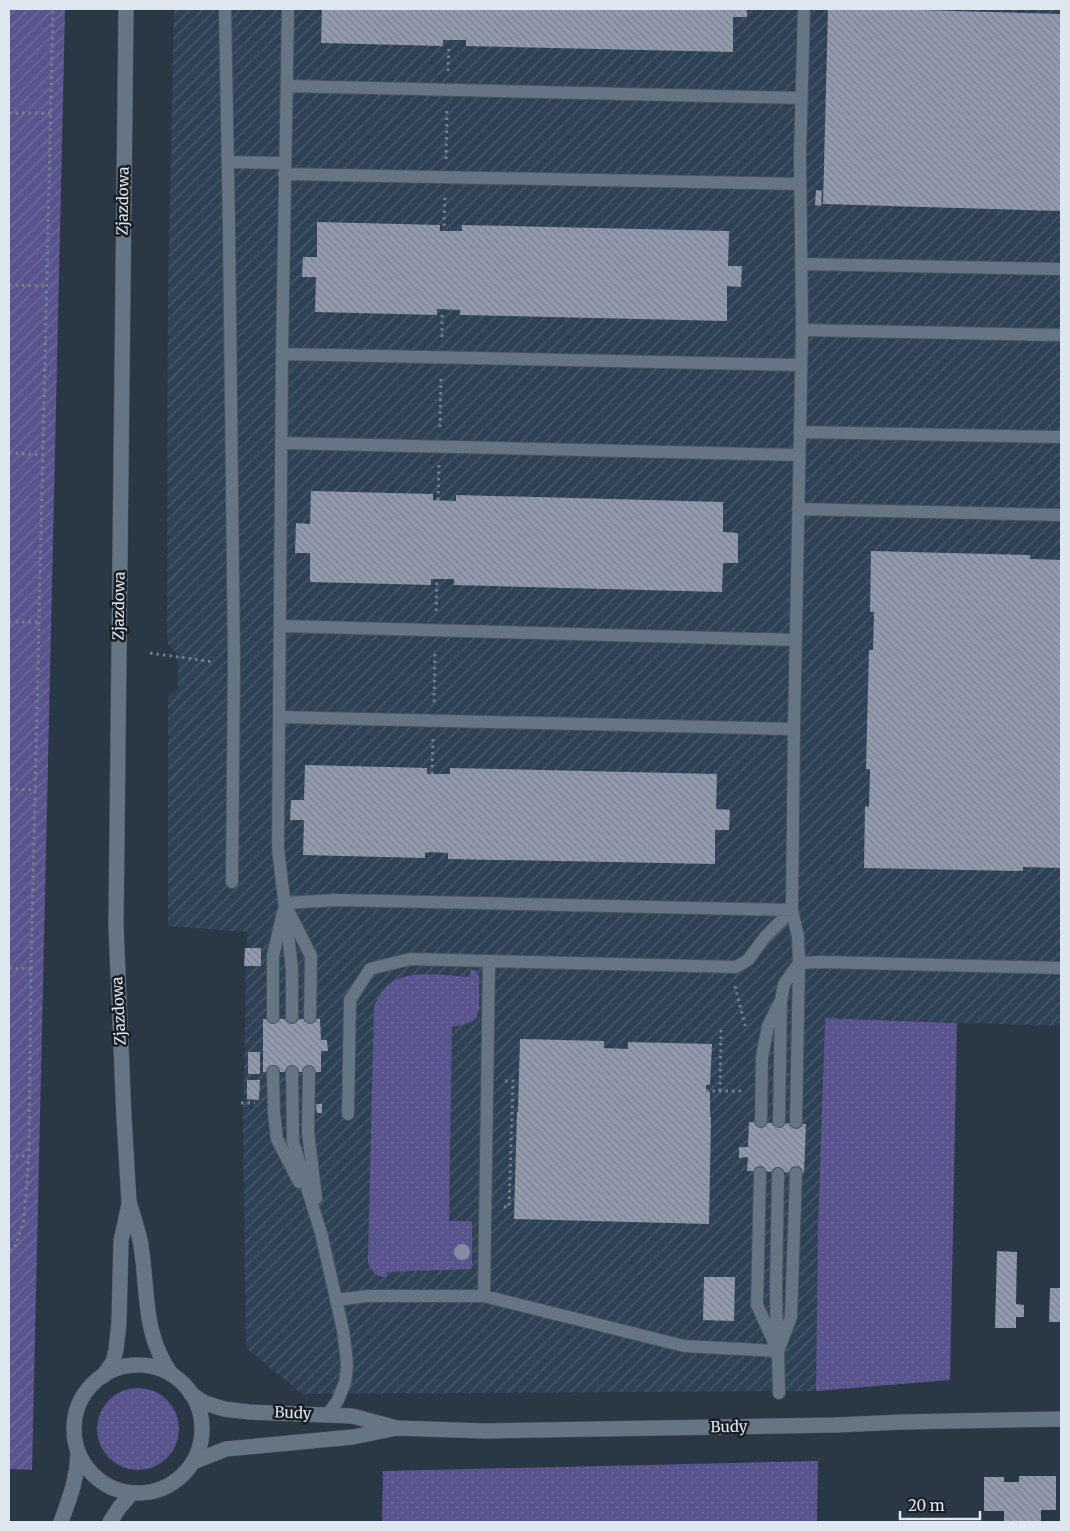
<svg xmlns="http://www.w3.org/2000/svg" width="1070" height="1531" viewBox="0 0 1070 1531" font-family="Merriweather,serif">
	<style>
		.industrial { fill: url(#industrial-furrows) }
		.grass { fill: url(#grass-dots) }
		.garden { fill: url(#garden-furrows) }
		.building { fill: url(#building-back-hatch) }
		.lines { fill: none; stroke-linecap: round; stroke-linejoin: round }
		.service-casing { stroke: #47525d; stroke-width: 14 }
		.minor-casing { stroke: #47525d; stroke-width: 16 }
		.tertiary-casing { stroke: #47525d; stroke-width: 16 }
		.path { stroke: #74808b; stroke-width: 3; stroke-dasharray: 2.5 4; stroke-linecap: butt }
		.service { stroke: #667584; stroke-width: 12 }
		.minor { stroke: #667584; stroke-width: 15 }
		.tertiary { stroke: #667584; stroke-width: 15 }
		.tree { fill: #858aa5 }
		.labels { text-anchor: middle; stroke-width: 5; stroke-linejoin: round; paint-order: stroke }
		.street-label { font-size: 15px; fill: #dee7ef; stroke: #181e24 }
	</style>
	<defs>
		<pattern id="industrial-furrows" width="10" height="10" patternUnits="userSpaceOnUse" patternTransform="scale(1.25)"><rect width="10" height="10" fill="#2f4154"/><path d="M-1 1l2-2M0 10L10 0M9 11l2-2" fill="none" stroke="#4d5c6d"/></pattern>
		<pattern id="grass-dots" width="8" height="8" patternUnits="userSpaceOnUse" patternTransform="scale(1.25)"><rect width="8" height="8" fill="#59548d"/><path d="M2 2h.1M6 6h.1" fill="none" stroke="#706d9d" stroke-width="1.8" stroke-linecap="round"/></pattern>
		<pattern id="garden-furrows" width="10" height="10" patternUnits="userSpaceOnUse" patternTransform="scale(1.25)"><rect width="10" height="10" fill="#59548d"/><path d="M-1 1l2-2M0 10L10 0M9 11l2-2" fill="none" stroke="#706d9d"/></pattern>
		<pattern id="building-back-hatch" width="6" height="6" patternUnits="userSpaceOnUse" patternTransform="scale(1.25)"><rect width="6" height="6" fill="#929aad"/><path d="M-1 5l2 2M0 0l6 6M5-1l2 2" fill="none" stroke="#7a808f"/></pattern>
	</defs>
	<rect width="100%" height="100%" fill="#2a3744"/>
	<path class="industrial" d="M174,9h887v1017l-236,-8 -7,212 -2,161 -514,3 -56,-46 -3,-226 4,-190 -79,-6v-230l10,-7v-34l-10,-11 -1,-12 1,-340z"/>
	<path class="grass" d="M471,969l5,2 3,5v33l-3,10 -7,4 -17,4 -3,194h23v48l-85,3v5c-10,1 -17,-6 -19,-16l6,-255c4,-7 7,-15 13,-20 20,-18 57,-10 82,-9z
		M825,1018l132,5 -7,357 -134,11 2,-161z
		M97 1429a41 41 0 1 1 82 0a41 41 0 1 1-82 0Z
		M818,1461l-1,61h-435l1,-51z"/>
	<path class="garden" d="M9,9h56l-33,1461 -23,-1z"/>
	<path class="building" d="M322,9h425v8h-14v35l-267,-6v-6h-23v6l-122,-3z
		M828,9h55l178,5v197l-238,-7z
		M816,190l6,1 -1,15 -6,-1z
		M317,222l123,3v6h22v-6l267,6 -1,35h14l-1,21 -14,-1v35l-267,-6v-5l-23,-1v6l-122,-3 1,-35h-14l1,-20h14z
		M311,491l122,3v6l23,1v-6l267,7v30l15,1v30h-15l-1,29 -268,-7v-6h-23v6l-121,-3v-29h-15l1,-30 14,1z
		M871,551l159,4v4l31,1v308l-38,-1v4l-159,-3 1,-62 4,1 1,-38h-4l3,-119h4l1,-38h-4z
		M305,765l122,3v6h23v-6l267,6 -1,35 14,1 -1,20h-14v34l-267,-5v-6l-17,-1 -6,1v5l-122,-3 1,-35h-14l1,-20h13z
		M245,948h16v18h-17z
		M263,1019h57l1,21h6l1,11h-7v21h-58z
		M520,1039l84,2v7l24,1v-7l84,2 -2,41h-4v7h4v25h1l-2,107 -195,-5 3,-107h1z
		M248,1052h12v22h-12z
		M247,1080h13l-1,20 -12,-1z
		M316,1104h6v9h-5z
		M749,1122l57,2 -2,49 -57,-2 1,-14 -9,1v-11h9z
		M997,1251l20,1 -1,52 8,1v12h-8v11h-21z
		M704,1277h31l-1,44 -31,-1z
		M1050,1288h11v34h-12z
		M1019,1476h37v34h-15v12h-37v-11h-20v-34h20v5h15z"/>
	<g class="lines">
		<defs>
			<path id="service" d="M225,9l4,222 5,430 -2,221
				M288,9l-6,345 -4,494 14,121v48
				M287,86l514,12
				M228,162l57,1
				M284,174l516,10
				M801,264l260,5
				M802,330l259,5
				M282,354l519,11
				M800,432l261,5
				M282,443l517,12
				M798,509l263,6
				M280,626l516,14
				M279,717l515,12
				M285,903l51,-3 456,10 6,27 1,26 -3,159
				M289,912l22,44 -1,61
				M489,961l-5,335 200,50 94,5
				M273,1017v-61l10,-44
				M273,1072l1,41 3,26 22,43
				M292,1072l1,70 28,91 22,97 3,23 1,14 -2,15 -7,18 -10,14
				M309,1072l-1,60 8,66
				M348,1114l2,-114 20,-31 40,-10 326,8 12,-7 17,-23 27,-27 2,-181 8,-399 -2,-176 4,-145
				M761,1121l1,-64 6,-31 11,-22
				M779,1121l2,-120 3,-17 15,-21 23,-1 239,6
				M760,1173l-3,132 21,46
				M336,1300l32,-4h116
				M777,1344l-1,-55 2,-115
				M779,1393l-1,-42 13,-34 5,-144"/>
			<path id="minor" d="M126,9l-10,917 8,192 5,84c4,13 8,25 11,38 9,48 1,91 31,134
				M103,1376l10,-14 3,-12 3,-28 2,-81 8,-37
				M191,1394l14,9 19,6 25,3 103,4 41,11
				M193,1462l33,-13 127,-12 44,-9 88,3 350,-6 68,-3 158,-3"/>
			<path id="tertiary" d="M74 1429a64 64 0 1 1 128 0a64 64 0 1 1-128 0Z
				M61,1522c9,-25 16,-42 17,-69
				M110,1522l9,-14 13,-15"/>
		</defs>
		<use href="#service" class="service-casing"/>
		<use href="#minor" class="minor-casing"/>
		<use href="#tertiary" class="tertiary-casing"/>
		<path class="path" d="M448,71l1,-26
			M9,113h42
			M446,159l1,-51
			M444,226l1,-31
			M9,285l39,1
			M442,337v-24
			M440,427l1,-51
			M9,453l35,2
			M438,500l1,-35
			M436,611l1,-32
			M9,622h31
			M150,653l64,9
			M434,702l1,-52
			M432,774l1,-35
			M9,789l27,1
			M9,968l22,1
			M735,986l11,43
			M706,1091h35
			M720,1091l1,-61
			M241,1103h14
			M9,1156h20
			M504,1207h5l4,-126h-8
			M9,1250l7,-5 8,-25 5,-64 2,-187 22,-960"/>
		<use href="#service" class="service"/>
		<use href="#minor" class="minor"/>
		<use href="#tertiary" class="tertiary"/>
	</g>
	<circle class="tree" cx="462" cy="1252" r="8"/>
	<g class="labels">
		<g class="street-label">
			<text transform="translate(123 201) rotate(-89)" y="5">Zjazdowa</text>
			<text transform="translate(119 606) rotate(-89)" y="5">Zjazdowa</text>
			<text transform="translate(119 1011) rotate(-93)" y="5">Zjazdowa</text>
			<text transform="translate(293 1413) rotate(2)" y="5">Budy</text>
			<text transform="translate(729 1427) rotate(-1)" y="5">Budy</text>
		</g>
	</g>
	<rect width="1070" height="1531" fill="none" stroke="#dee7ef" stroke-width="20"/>
	<path d="M900 1511v8h80v-8" fill="none" stroke="#dee7ef" stroke-width="2.5"/>
	<text x="908" y="1511" font-size="15" fill="#dee7ef" stroke="#181e24" stroke-width="4" paint-order="stroke">20 m</text>
</svg>
